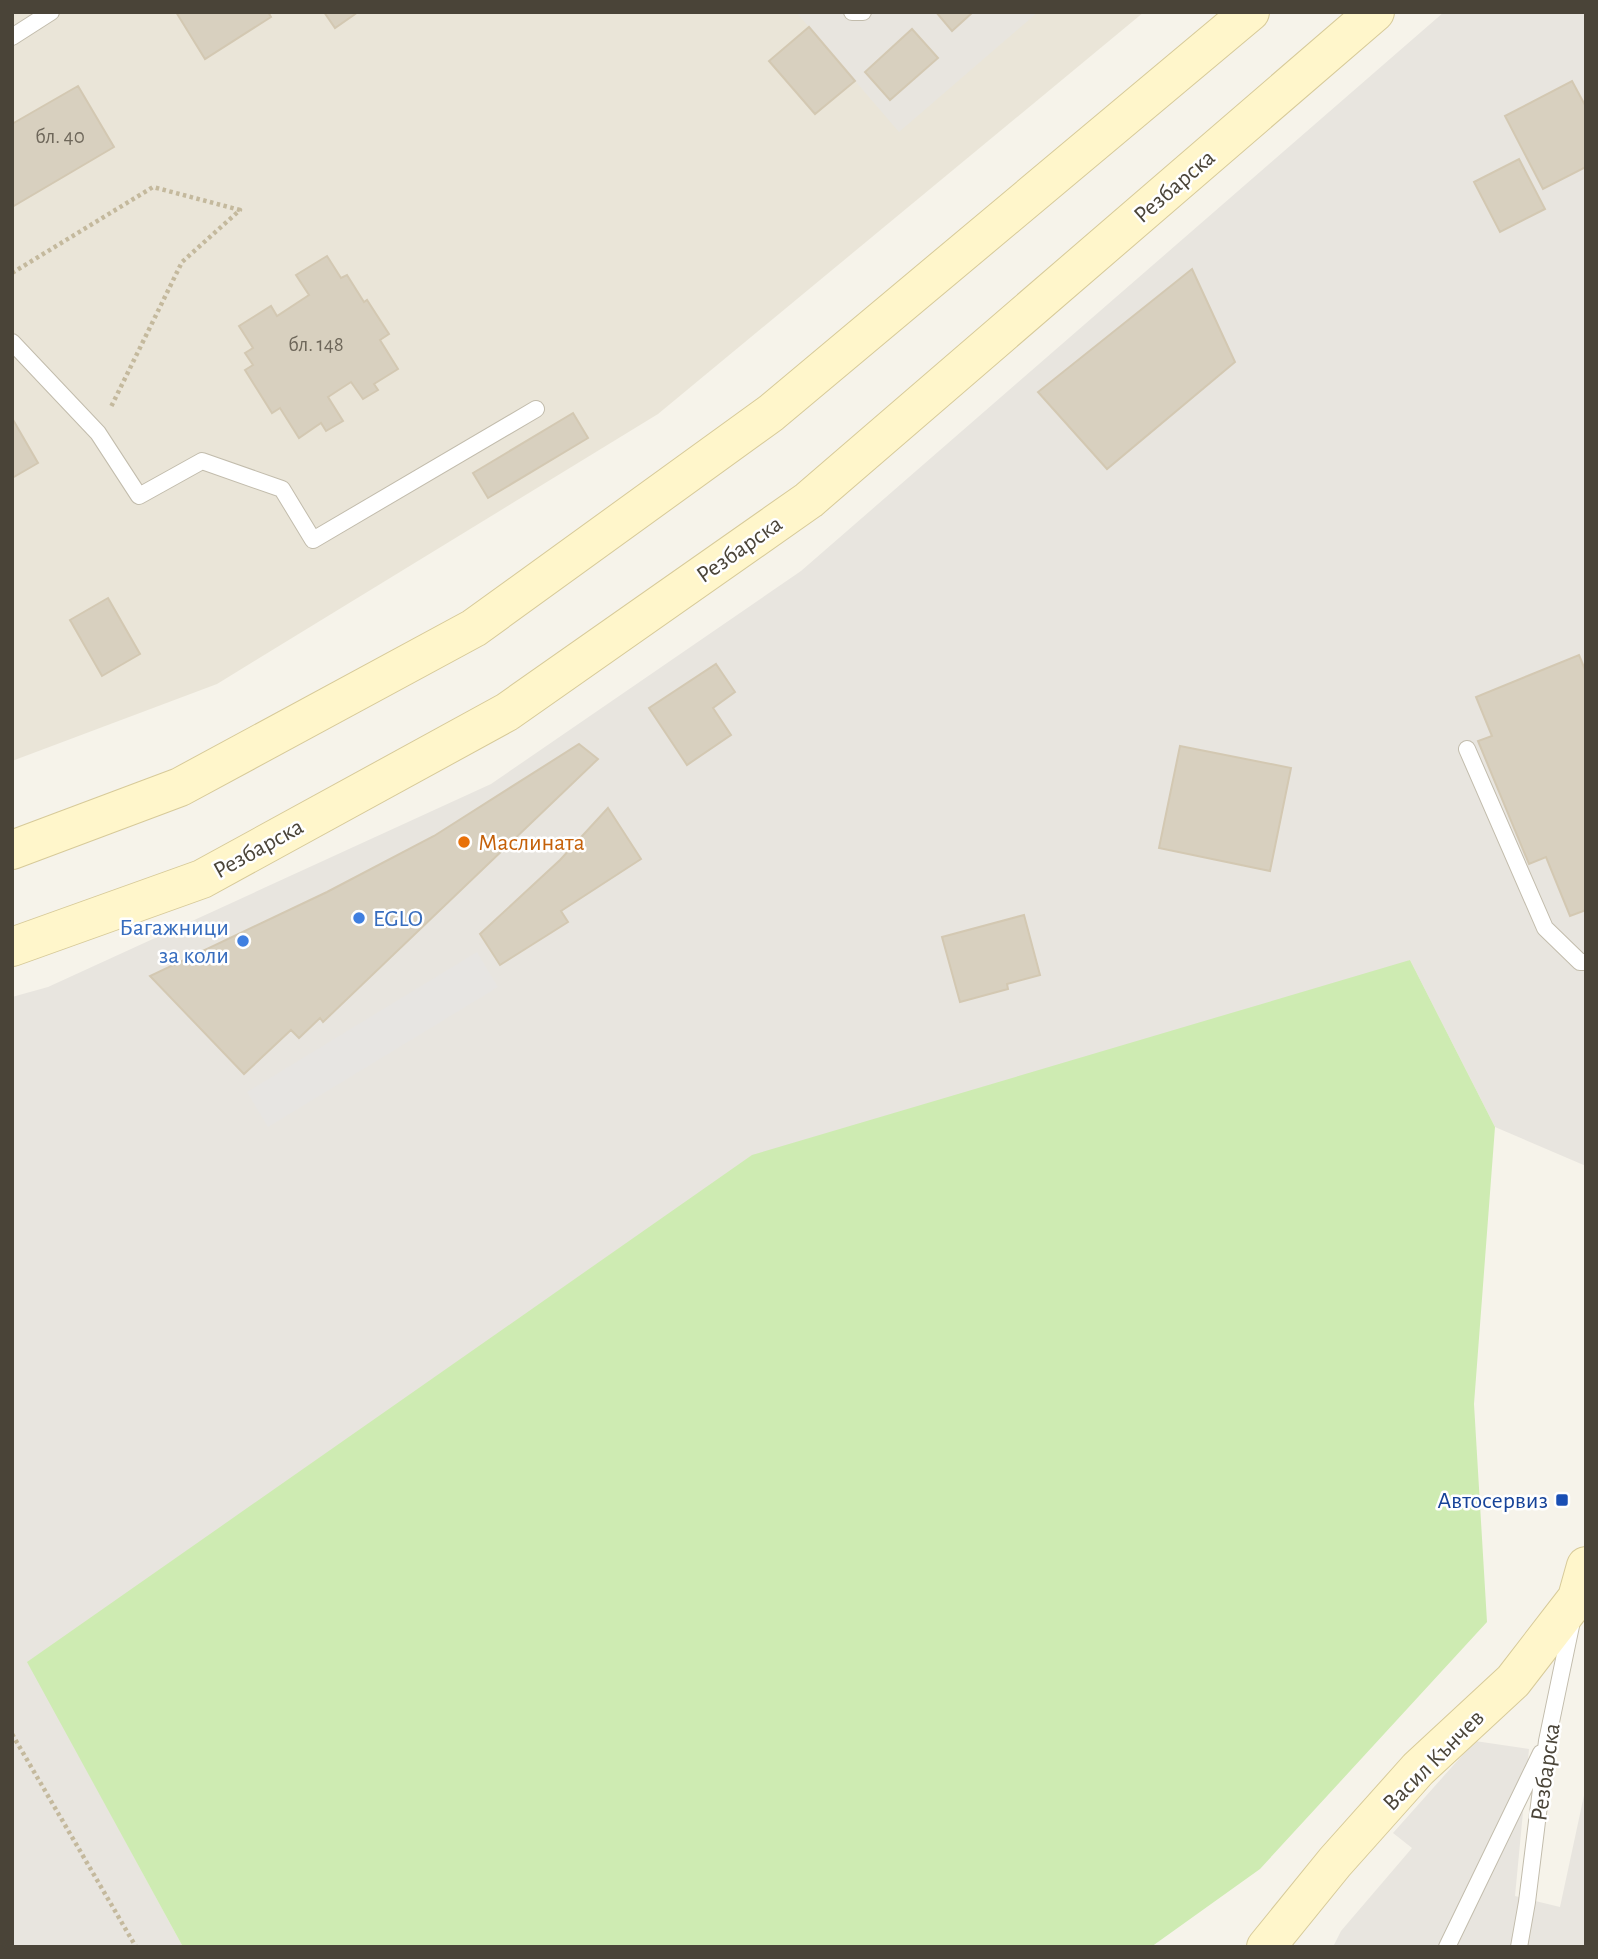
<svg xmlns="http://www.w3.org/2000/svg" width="1598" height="1959" viewBox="0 0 1598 1959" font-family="'Alegreya Sans',sans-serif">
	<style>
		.residential { fill: #eae5d8 }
		.industrial { fill: #e8e5df }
		.green { fill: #ceebb2 }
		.parking { fill: #e7e5e2 }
		.building { fill: #d8d0bf; stroke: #d3c8b2; stroke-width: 2 }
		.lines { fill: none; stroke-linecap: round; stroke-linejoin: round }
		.lane-casing { stroke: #c2bcac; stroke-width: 18 }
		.secondary-casing { stroke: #d7ca99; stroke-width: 40 }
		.path { stroke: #c4b99d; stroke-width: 4.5; stroke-dasharray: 3.5 3.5; stroke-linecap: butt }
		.lane { stroke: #fff; stroke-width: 16 }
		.secondary { stroke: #fff6cb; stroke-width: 38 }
		.food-dot { fill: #e8710a; stroke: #fff; stroke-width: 2.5 }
		.shop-dot { fill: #3f7fe0; stroke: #fff; stroke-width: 2.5 }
		.transit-dot { fill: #1a4fb4; stroke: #fff; stroke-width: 2.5 }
		.labels { text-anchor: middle; stroke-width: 5; stroke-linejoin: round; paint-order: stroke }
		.number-label { font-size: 21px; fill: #6e675a }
		.street-label { font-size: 24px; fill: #4a4438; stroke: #fff }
		.food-label { font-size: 24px; fill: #c56008; stroke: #fff; text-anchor: start }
		.shop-label { font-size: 24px; fill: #366cbe; stroke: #fff; text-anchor: start }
		.transit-label { font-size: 24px; fill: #164399; stroke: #fff; text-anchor: end }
	</style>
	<rect width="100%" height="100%" fill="#f6f3ea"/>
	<path class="residential" d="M12,12h1132l-486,402 -441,270 -205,77z"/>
	<path class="industrial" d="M796,12h242l-139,120z
		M1444,12h142v1154l-91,-39 -85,-167 -1382,702 155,285h-171v-950l36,-10 443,-203 310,-213z
		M1475,1741l54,8 -14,147 45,11 26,-121v161h-253l8,-16 71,-83 -19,-15z"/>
	<path class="green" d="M1410,960l85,167 -21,277 13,218 -227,247 -109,78h-968l-156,-285 725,-507z"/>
	<path class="parking" d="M477,952l21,35 -230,140 -21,-35z"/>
	<path class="building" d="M176,12h92l3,5 -66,42z
		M324,12h34l-23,16z
		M936,12h37l-21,19z
		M809,27l46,54 -40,33 -46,-53z
		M912,29l26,29 -48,42 -25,-28z
		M1572,81l14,26v60l-43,22 -38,-73z
		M78,86l36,61 -102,60v-83z
		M1519,159l26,50 -45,23 -26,-50z
		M327,256l14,22 6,-3 17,27 3,-2 22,34 -9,6 18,29 -24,15 4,6 -15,9 -12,-17 -23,15 15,24 -17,10 -5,-8 -22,15 -19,-30 -8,5 -27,-43 8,-5 -8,-12 8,-5 -14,-22 32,-20 6,10 32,-21 -13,-20z
		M1192,269l43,93 -128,107 -69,-77z
		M573,413l15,25 -100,60 -15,-25z
		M12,418l26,45 -26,15z
		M108,598l32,56 -38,22 -32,-56z
		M1579,655l7,17v238l-16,6 -24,-59 -17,7 -51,-123 14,-5 -16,-39z
		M716,664l19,28 -22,16 18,27 -44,30 -38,-57z
		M579,744l19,15 -275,263 -3,-4 -21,20 -8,-8 -47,44 -94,-98 177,-84 107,-56z
		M1180,746l111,22 -21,103 -111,-23z
		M608,808l33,51 -80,52 7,11 -68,43 -20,-31 80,-74z
		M1024,915l16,60 -33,9 1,5 -48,13 -18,-65z"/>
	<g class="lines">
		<defs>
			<path id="lane" d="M852,12h11
				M12,37l39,-25
				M12,342l86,91 41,63 63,-35 80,28 31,51 223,-131
				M1467,749l78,179 35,34h6
				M1447,1947l94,-194
				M1519,1947l8,-45 20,-161 25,-120"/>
			<path id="secondary" d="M12,850l168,-63 294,-159 297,-215 479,-401
				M12,947l190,-68 305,-167 302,-212 566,-488
				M1266,1947l69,-85 83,-93 95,-88 64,-83 9,-32"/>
		</defs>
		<use href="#lane" class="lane-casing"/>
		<use href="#secondary" class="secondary-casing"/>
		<path class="path" d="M12,273l141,-86 87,23 -58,52 -72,147
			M12,1734l124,213"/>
		<use href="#lane" class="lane"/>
		<use href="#secondary" class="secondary"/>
	</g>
	<circle class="food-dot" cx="464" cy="842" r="7"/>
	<g class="shop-dot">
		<circle cx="359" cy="918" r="7"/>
		<circle cx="243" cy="941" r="7"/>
	</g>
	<rect class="transit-dot" x="1555" y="1493" width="14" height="14" rx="3.5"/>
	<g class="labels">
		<g class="number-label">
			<text x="60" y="143">бл. 40</text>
			<text x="316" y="351">бл. 148</text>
		</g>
		<g class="street-label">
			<text transform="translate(1174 186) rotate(-41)" y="8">Резбарска</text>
			<text transform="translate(739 549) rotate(-35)" y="8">Резбарска</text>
			<text transform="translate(258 848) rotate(-29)" y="8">Резбарска</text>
			<text transform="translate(1433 1760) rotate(-45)" y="8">Васил Кънчев</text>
			<text transform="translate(1545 1772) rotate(-82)" y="8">Резбарска</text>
		</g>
		<g class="food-label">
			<text x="478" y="850">Маслината</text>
		</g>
		<g class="shop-label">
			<text x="373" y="926">EGLO</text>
			<text x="229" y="935" text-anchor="end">Багажници<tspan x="229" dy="28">за коли</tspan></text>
		</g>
		<g class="transit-label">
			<text x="1548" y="1508">Автосервиз</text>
		</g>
	</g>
	<rect width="1598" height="1959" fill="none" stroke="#4a4438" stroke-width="28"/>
</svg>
